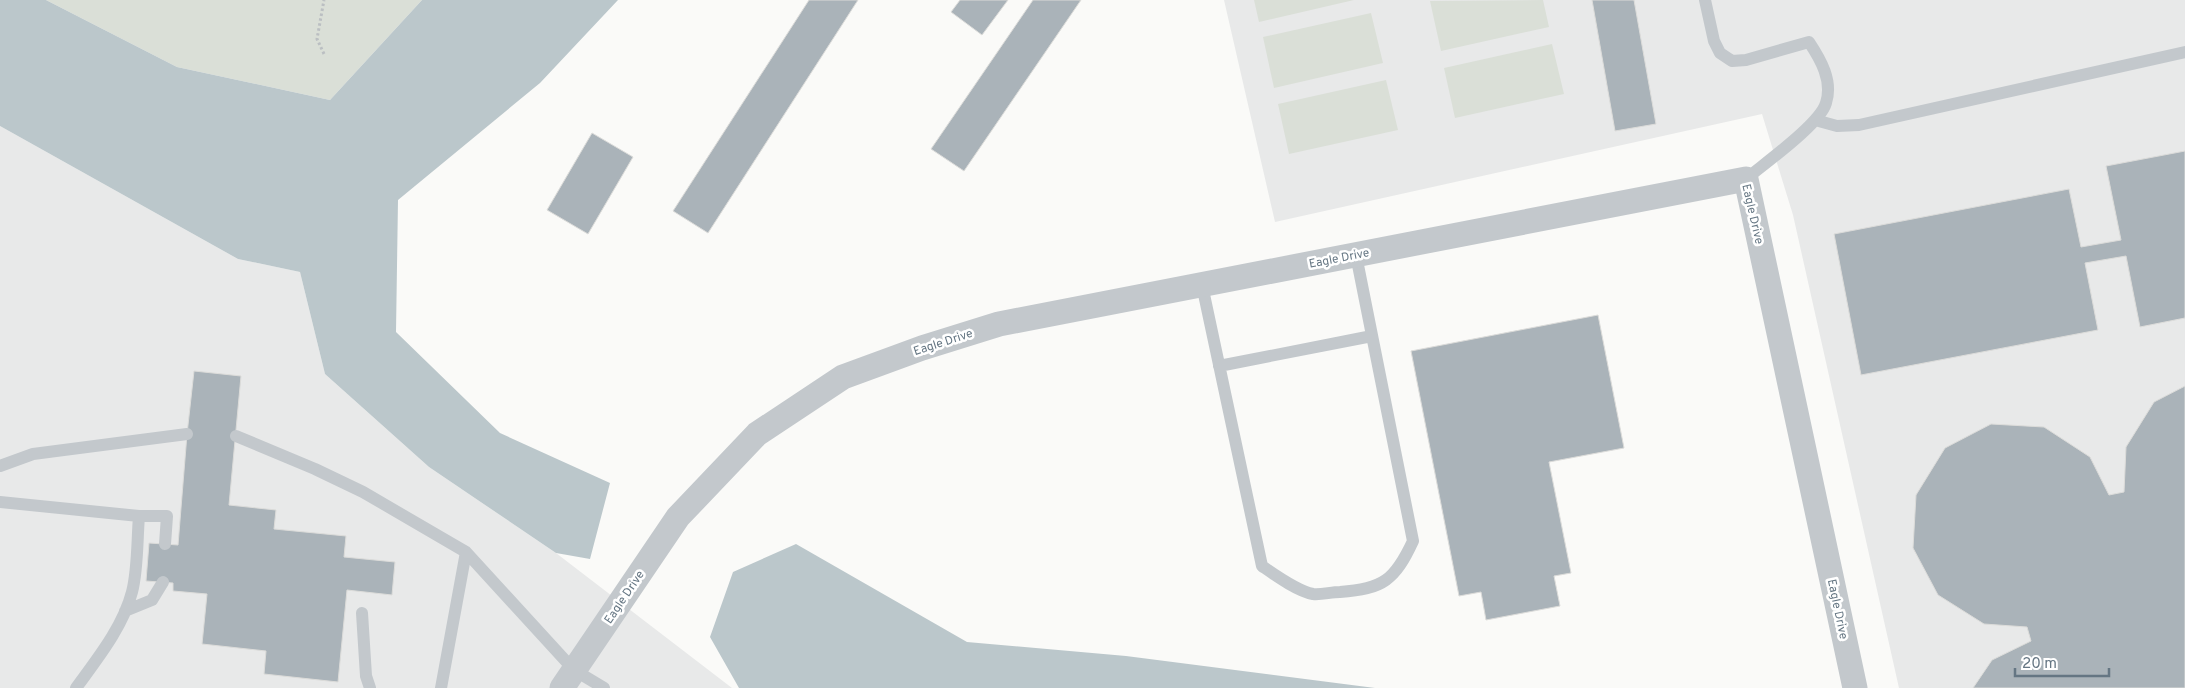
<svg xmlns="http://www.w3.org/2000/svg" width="2185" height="688" viewBox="0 0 2185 688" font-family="Overpass,sans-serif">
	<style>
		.built { fill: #e8e9e9 }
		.green { fill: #dadfd7 }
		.water { fill: #bbc7cb }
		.building { fill: #aab3b9; stroke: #dcdcda }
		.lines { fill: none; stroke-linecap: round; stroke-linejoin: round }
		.path { stroke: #bbbfc2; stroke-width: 3; stroke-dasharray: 2.5 2.5; stroke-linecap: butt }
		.service { stroke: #c3c8cc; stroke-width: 12 }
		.minor { stroke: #c3c8cc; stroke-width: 25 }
		.labels { text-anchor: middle; stroke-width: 5; stroke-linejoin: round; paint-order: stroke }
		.street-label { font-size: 12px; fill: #657683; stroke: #fff }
	</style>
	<rect width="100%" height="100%" fill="#fafaf8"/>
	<path class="built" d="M1224,0h961v688h-286l-106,-473 -31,-101 -487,108z
		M0,126l238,133 62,13 25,102 104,93 127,86 176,135h-732z"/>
	<path class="green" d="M46,0h376l-92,100 -153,-33z
		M1254,0h100l-95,22z
		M1543,0l6,27 -108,24 -11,-50z
		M1371,13l12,50 -109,25 -11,-51z
		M1552,44l12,50 -109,24 -11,-50z
		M1386,80l12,50 -109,24 -11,-50z"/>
	<path class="water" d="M0,0h46l131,67 153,33 92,-100h196l-78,83 -142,117 -2,132 104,101 110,50 -20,76 -34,-6 -127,-86 -104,-93 -25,-102 -62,-13 -238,-133z
		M796,544l171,98 159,14 249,32h-636l-29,-51 23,-65z"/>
	<path class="building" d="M809,0h49l-150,233 -35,-22z
		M960,0h48l-26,35 -31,-23z
		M1033,0h48l-117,171 -33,-22z
		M1592,0h42l22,124 -41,7z
		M592,133l41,24 -45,77 -41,-24z
		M2185,151v167l-45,9 -14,-71 -41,7 13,67 -237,45 -27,-141 235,-45 12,58 40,-7 -15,-74z
		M1598,315l26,133 -75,14 22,111 -17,3 6,30 -74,14 -5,-28 -22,4 -48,-245z
		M194,371l47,5 -12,129 47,5 -2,19 72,7 -2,21 51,5 -3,33 -45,-5 -9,92 -74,-8 2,-23 -64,-7 5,-50 -34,-3v-8l-27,-2 3,-38 29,2 9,-111z
		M2185,386v302h-212l19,-28 39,-19 -4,-14 -43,-3 -46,-29 -25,-47 3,-53 29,-47 46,-24 53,3 46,30 19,38 15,-3 2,-45 28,-45z"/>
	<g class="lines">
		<path class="path" d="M324,54l-7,-15 7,-39"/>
		<path class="service" d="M1705,0l9,41 6,12 12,8 14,-1 63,-18c12,18 24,39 17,61 -6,21 -61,60 -80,76
			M1815,120l22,6 22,-1 326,-73
			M1202,285l60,281c13,9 35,25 51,28 8,1 18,-2 27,-2 43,-3 55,-12 73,-51l-57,-286
			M1219,366l153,-30
			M236,436l79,33 48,23 103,60 108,118 30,18
			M0,466l33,-12 154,-20
			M0,502l139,14c-2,24 -1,53 -7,76 -9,35 -35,67 -56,96
			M139,516h28l-2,28
			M125,611l27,-11 11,-18
			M362,613l4,63 4,12
			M441,688l25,-136"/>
		<path class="minor" d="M562,688l116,-171 79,-83 86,-57 79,-29 77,-24 747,-145 109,509"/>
	</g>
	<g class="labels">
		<g class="street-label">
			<text transform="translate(1753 214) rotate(77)" y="4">Eagle Drive</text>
			<text transform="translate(1339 258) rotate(-11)" y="4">Eagle Drive</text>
			<text transform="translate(943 342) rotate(-18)" y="4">Eagle Drive</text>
			<text transform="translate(624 597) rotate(-56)" y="4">Eagle Drive</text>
			<text transform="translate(1838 609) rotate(78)" y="4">Eagle Drive</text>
		</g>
	</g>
	<path d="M2015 668v8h94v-8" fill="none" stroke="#657683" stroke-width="2.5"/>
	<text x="2022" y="668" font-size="15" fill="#657683" stroke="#ffffff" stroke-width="4" paint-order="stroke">20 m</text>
</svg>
